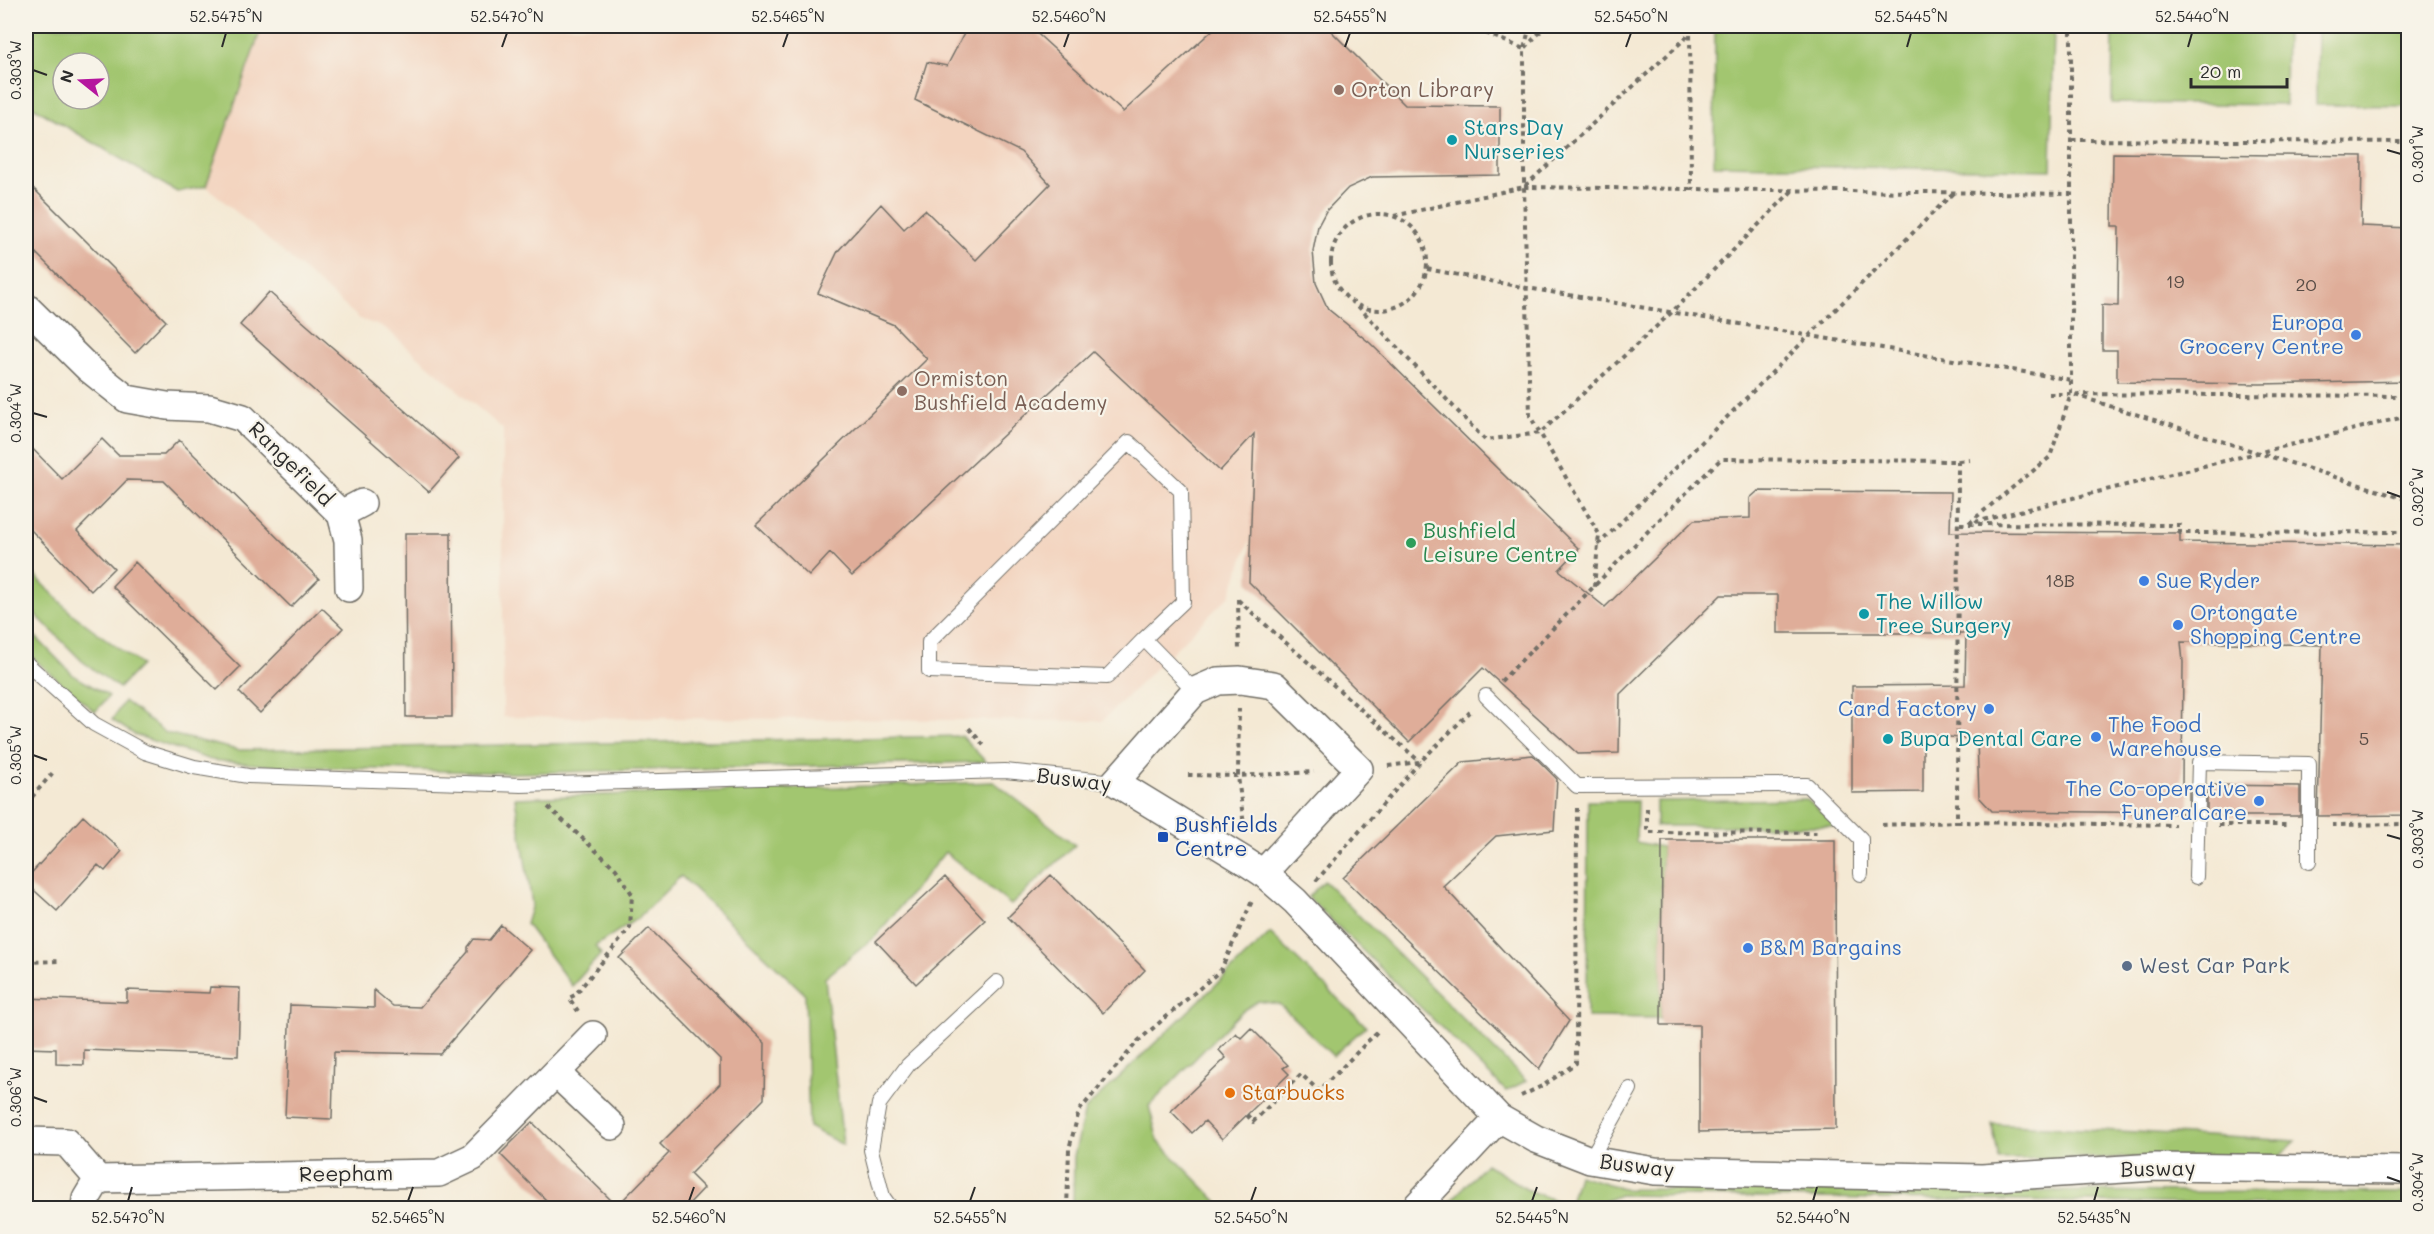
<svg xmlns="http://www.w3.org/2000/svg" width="2434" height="1234" viewBox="0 0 2434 1234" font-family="Mali,sans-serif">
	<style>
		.built { fill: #f3d4bf }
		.green { fill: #a2c670; stroke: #66784e; stroke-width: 1.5; fill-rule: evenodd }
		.building { fill: #dfad99 }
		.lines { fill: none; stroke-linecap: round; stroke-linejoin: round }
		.lane-casing { stroke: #716e66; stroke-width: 16 }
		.street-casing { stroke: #716e66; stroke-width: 30 }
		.path { stroke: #716e66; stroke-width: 4; stroke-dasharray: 4.5 4.5; stroke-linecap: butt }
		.lane { stroke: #fff; stroke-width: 14 }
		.street { stroke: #fff; stroke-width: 27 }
		.ticks { fill: none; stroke: #2b2b2b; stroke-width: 2 }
		.education-dot { fill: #8d6e63; stroke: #f7f3e8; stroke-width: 2 }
		.culture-dot { fill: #0f9aa8; stroke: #f7f3e8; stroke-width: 2 }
		.shop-dot { fill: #3f7fe0; stroke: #f7f3e8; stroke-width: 2 }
		.leisure-dot { fill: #2e9e5b; stroke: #f7f3e8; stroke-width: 2 }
		.transit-dot { fill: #1a4fb4; stroke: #f7f3e8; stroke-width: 2 }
		.service-dot { fill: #5c6f8a; stroke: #f7f3e8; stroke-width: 2 }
		.food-dot { fill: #e8710a; stroke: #f7f3e8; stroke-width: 2 }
		.labels { text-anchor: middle; stroke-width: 4.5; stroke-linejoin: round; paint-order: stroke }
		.number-label { font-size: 18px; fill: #584c46 }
		.education-label { font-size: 21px; fill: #785e54; stroke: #f7f3e8; text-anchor: start }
		.culture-label { font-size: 21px; fill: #0d838f; stroke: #f7f3e8; text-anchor: start }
		.shop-label { font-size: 21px; fill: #366cbe; stroke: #f7f3e8; text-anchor: start }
		.street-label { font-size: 21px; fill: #2b2b2b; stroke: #f7f3e8 }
		.leisure-label { font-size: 21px; fill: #27864d; stroke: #f7f3e8; text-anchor: start }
		.transit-label { font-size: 21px; fill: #164399; stroke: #f7f3e8; text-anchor: start }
		.service-label { font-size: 21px; fill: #4e5e75; stroke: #f7f3e8; text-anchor: start }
		.food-label { font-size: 21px; fill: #c56008; stroke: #f7f3e8; text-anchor: start }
		.neatline { fill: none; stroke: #2b2b2b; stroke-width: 2 }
		.ticks-label { font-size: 15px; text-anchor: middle; fill: #2b2b2b }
	</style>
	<rect width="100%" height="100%" fill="#f7f3e8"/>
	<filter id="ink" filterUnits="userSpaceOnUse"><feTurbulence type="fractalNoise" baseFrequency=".0167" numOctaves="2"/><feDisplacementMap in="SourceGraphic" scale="12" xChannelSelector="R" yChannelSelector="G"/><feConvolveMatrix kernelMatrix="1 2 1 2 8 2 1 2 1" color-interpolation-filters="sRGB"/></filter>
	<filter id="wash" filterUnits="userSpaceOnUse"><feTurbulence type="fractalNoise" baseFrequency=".008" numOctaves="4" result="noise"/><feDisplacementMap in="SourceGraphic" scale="24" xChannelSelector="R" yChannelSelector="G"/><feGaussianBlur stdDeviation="1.35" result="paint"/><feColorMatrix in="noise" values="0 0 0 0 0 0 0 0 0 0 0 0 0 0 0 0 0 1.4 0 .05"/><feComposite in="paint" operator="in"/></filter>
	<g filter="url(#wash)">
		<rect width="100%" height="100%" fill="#f4e9d4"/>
		<path class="built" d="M262,26h1061l-50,50 99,101 -24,11 -22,23 -8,15 -5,25 3,32 12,26 53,45 -129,138 -1,44 -21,59 -128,126 -599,-4v-288l-118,-101 -25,-9 -154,-133z"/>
		<path class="green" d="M26,26h236l-56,160 -29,6 -151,-89zM63,63h36v36h-36z
			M1715,26h339l-3,144 -337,-5z
			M2113,26h173l-1,79 -173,-2z
			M2317,26h91v80l-92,-1z
			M26,566l45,47 70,52 -22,23 -37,-27 -56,-56z
			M26,627l47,48 36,21 -14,16 -69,-60z
			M124,701l42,32 72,17 724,-14 24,26 -472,11 -241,-7 -62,-6 -76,-25 -23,-15z
			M994,782l81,63 -64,60 -66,-53 -69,84 -51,42 18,167 -34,-18 -4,-133 -124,-118 -43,42 -43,28 6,8 -29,32 -46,-62 6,-20 -17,-106z
			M1807,799l30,27h-181v-25z
			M1588,801h49l-1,41 26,5 -1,171 -74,-1z
			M1324,881l202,200 -20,10 -198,-194z
			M1270,933l96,93 -33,30 -54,-52 -21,-3 -16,10 -93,95 9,35 66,67h-151l1,-52 11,-46z
			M1992,1124l304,17 -16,15 -281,3z
			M1486,1164l40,25 43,17 9,-31 48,14 782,4v14l-788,-12 -32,13h-144z"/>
		<g id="blocks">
			<path class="building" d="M968,26h61l94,86 94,-86h109l79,79 95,1v69l-128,2 -24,11 -22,23 -8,15 -5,25 3,32 12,26 42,34 209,206 -20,21 46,37 89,-87 56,-2v-20l8,-7 193,1 -1,40 230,1v9l229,3v270l-91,1 4,-171 -141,-3 2,20 -1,123h7v28l-197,-2 -13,-14 -2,-57 -54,-6v58l-71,1v-107l113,-1 1,-52h-188v-38h-57l-101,99 -1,59 -41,1 -95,-86 -74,74 -160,-160 5,-148 -34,37 -127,-119 -241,224 -22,-23 -21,23 -53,-51 171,-166 -33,-34 -76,-32 20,-42 43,-47 23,25 21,-19 51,50 74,-76 -29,-32 -106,-52 12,-38 20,4z
				M2113,153l249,3 -1,70 48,2v153l-149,3 -143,-2v-32h-15v-45l16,1 1,-80h-7z
				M26,181l140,140 -31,32 -109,-110z
				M269,292l190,166 -30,34 -189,-167z
				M102,439l16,16h46l15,-15 140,139 -28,28 -127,-126 -37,-1 -50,51 37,37 -23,23 -65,-66v-83l36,37z
				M405,533h46l1,184h-46z
				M135,562l105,105 -23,23 -105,-104z
				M322,608l21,20 -83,85 -21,-21z
				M1533,755l24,24 -3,51 -58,6 -53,50 126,135 -30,48 -196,-191 120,-116z
				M2207,785l93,1v30h-79v-2l-14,-1z
				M83,816l39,35 -17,20 -7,-6 -41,46 -31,-28v-4z
				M1662,840h173l1,289 -137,3v-107h-38z
				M1051,875l94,95 -42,43 -95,-96z
				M945,877l40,43 -69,64 -40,-43z
				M501,925l29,25 -90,104 -106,-2 -2,67 -47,-2 5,-112 84,3v-18l19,16 27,1 48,-55v-5l6,-8 15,1z
				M649,928l116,115 -1,56 -74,75 14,14 -20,21h-129l-55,-55 32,-32 85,84 52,-53 -9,-9 60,-60v-25l-101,-101z
				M210,987l30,1 -2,68 -154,-6v15l-28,-1v-15l-30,-1v-50l101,4v-12l82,3z
				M1251,1028l37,37 -5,3 6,6 -67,65 -17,-18 -13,12 -21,-22 55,-53 -7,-8 17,-17 5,5z"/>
		</g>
	</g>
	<g filter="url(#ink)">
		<use href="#blocks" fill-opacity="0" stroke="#716e66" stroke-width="1.5"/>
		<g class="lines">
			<defs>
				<path id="lane" d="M1144,639l-37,38 -178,-6v-29l200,-200 52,49 2,111 -39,37 51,52
					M26,663l68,61 51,28 49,15 54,9 273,9 484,-14 110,11
					M1486,696l91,90 230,-1 54,54v35
					M2196,877l3,-115 110,2v98
					M1590,1160l40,-71
					M891,1208l-8,-11 -12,-47 8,-46 29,-39 89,-83"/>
				<path id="street" d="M26,307l62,61 39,31 40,7 42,2 34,10 98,96
					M349,588l-1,-48 -7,-26 21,-11
					M1263,873l96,-104 -85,-84 -34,-5 -22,1 -23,10 -80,91 128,78 20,13 32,28 204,217 37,21 54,21 65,11 327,7 174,-11 252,3
					M557,1074l55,52
					M26,1141l40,1 32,37 -12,20 -1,9
					M98,1179l341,-6 34,-16 120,-122
					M1415,1208l84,-90"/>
			</defs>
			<use href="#lane" class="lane-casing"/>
			<use href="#street" class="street-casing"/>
			<path class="path" d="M1469,26l55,23
				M1530,26l-6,23v138l6,229 69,118 -5,53
				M1690,26l1,163 380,5v-168
				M1525,48l21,-22
				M2072,140l336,2
				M1524,187l167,2
				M1331 262a48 48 0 1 1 96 0a48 48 0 1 1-96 0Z
				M1394,216l130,-29 166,-153
				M1427,269l100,19 545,92
				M1358,306l127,134 55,-7 131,-120 122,-123
				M2049,394l359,2
				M2075,395l333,105
				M1959,461l11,-1
				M1975,522l433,-106
				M1969,523l81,-66 21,-63v-200
				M1960,524l220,1v8l228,-1
				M1598,545l355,-352
				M1238,599l1,53
				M1238,600l182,162
				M1501,681c74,-74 145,-150 220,-222l237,2 -1,361 -77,3
				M1239,708l-1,68 6,50
				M969,728l17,20
				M1388,766l31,-4
				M1188,775l50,1 76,-4
				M26,804l29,-34
				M548,807l68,62 16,25 -2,34 -55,67 -6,3 9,13
				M1647,808v24l175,1
				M1957,822l218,3
				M2218,825h68
				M2332,825l76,-1
				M1316,881l104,-119 50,-50
				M26,962l36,-1
				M1521,1096l23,-11 32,-22 1,-255
				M1247,1115l6,7 48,-48 18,17 58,-59
				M1067,1208l2,-59 10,-38 59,-70 83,-71 31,-69"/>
			<use href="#lane" class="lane"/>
			<use href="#street" class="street"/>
		</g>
	</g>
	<path class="ticks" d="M222,47l4,-14M502,47l5,-14M783,47l5,-14M1064,47l5,-14M1345,47l5,-14M1626,47l5,-14M1907,47l4,-14M2188,47l4,-14M33,70l14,5M2387,150l14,4M33,413l14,4M2387,492l14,5M33,755l14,5M2387,835l14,4M33,1097l14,5M2387,1177l14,5M128,1201l4,-14M408,1201l5,-14M689,1201l5,-14M970,1201l5,-14M1251,1201l5,-14M1532,1201l5,-14M1813,1201l4,-14M2094,1201l4,-14"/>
	<g class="education-dot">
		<circle cx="1339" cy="90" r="6"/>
		<circle cx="902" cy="391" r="6"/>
	</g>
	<g class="culture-dot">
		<circle cx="1452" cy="140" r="6"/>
		<circle cx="1864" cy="614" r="6"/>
		<circle cx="1888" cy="739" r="6"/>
	</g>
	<g class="shop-dot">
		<circle cx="2356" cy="335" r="6"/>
		<circle cx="2144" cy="581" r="6"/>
		<circle cx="2178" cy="625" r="6"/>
		<circle cx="1989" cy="709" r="6"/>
		<circle cx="2096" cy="737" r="6"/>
		<circle cx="2259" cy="801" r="6"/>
		<circle cx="1748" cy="948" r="6"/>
	</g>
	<circle class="leisure-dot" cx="1411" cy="543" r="6"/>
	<rect class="transit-dot" x="1157" y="831" width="12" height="12" rx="3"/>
	<circle class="service-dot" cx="2127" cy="966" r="6"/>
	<circle class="food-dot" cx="1230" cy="1093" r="6"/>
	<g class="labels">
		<g class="number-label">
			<text x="2175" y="288">19</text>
			<text x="2306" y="291">20</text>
			<text x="2060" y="587">18B</text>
			<text x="2364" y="745">5</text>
		</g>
		<g class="education-label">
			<text x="1351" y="97">Orton Library</text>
			<text x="914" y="386">Ormiston<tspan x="914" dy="24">Bushfield Academy</tspan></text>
		</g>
		<g class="culture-label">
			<text x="1464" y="135">Stars Day<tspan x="1464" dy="24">Nurseries</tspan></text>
			<text x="1876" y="609">The Willow<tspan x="1876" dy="24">Tree Surgery</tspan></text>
			<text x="1900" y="746">Bupa Dental Care</text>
		</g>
		<g class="shop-label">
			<text x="2344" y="330" text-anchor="end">Europa<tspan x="2344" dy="24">Grocery Centre</tspan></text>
			<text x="2156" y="588">Sue Ryder</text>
			<text x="2190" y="620">Ortongate<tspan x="2190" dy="24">Shopping Centre</tspan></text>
			<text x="1977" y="716" text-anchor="end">Card Factory</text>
			<text x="2108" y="732">The Food<tspan x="2108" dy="24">Warehouse</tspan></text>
			<text x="2247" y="796" text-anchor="end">The Co-operative<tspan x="2247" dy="24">Funeralcare</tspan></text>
			<text x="1760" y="955">B&amp;M Bargains</text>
		</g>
		<g class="street-label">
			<text transform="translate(291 464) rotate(45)" y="7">Rangefield</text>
			<text transform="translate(1074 780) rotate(7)" y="7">Busway</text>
			<text transform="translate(1637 1166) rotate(7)" y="7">Busway</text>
			<text transform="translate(2158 1169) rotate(-1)" y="7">Busway</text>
			<text transform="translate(346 1174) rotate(-1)" y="7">Reepham</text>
		</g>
		<g class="leisure-label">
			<text x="1423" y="538">Bushfield<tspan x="1423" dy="24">Leisure Centre</tspan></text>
		</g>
		<g class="transit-label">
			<text x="1175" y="832">Bushfields<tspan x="1175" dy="24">Centre</tspan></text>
		</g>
		<g class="service-label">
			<text x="2139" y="973">West Car Park</text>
		</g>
		<g class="food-label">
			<text x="1242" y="1100">Starbucks</text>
		</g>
	</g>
	<rect width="2434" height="1234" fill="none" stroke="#f7f3e8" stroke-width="66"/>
	<g transform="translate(81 81) rotate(288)"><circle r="28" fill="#f7f3e8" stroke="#a5a39c" stroke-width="1.5"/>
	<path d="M0-4.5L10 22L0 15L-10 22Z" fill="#b5179e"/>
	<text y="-9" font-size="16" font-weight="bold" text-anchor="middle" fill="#2b2b2b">N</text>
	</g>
	<path d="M2191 78v9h96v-9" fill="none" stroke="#2b2b2b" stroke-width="3"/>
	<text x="2200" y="78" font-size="18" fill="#2b2b2b" stroke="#f7f3e8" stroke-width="4.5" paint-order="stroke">20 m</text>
	<rect x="33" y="33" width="2368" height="1168" class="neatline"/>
	<g class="ticks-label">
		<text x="226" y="22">52.5475°N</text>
		<text x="507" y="22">52.5470°N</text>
		<text x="788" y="22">52.5465°N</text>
		<text x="1069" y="22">52.5460°N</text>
		<text x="1350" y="22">52.5455°N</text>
		<text x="1631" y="22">52.5450°N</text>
		<text x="1911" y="22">52.5445°N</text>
		<text x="2192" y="22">52.5440°N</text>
		<text transform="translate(16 70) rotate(-90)" y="5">0.303°W</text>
		<text transform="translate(2418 154) rotate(-90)" y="5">0.301°W</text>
		<text transform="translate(16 413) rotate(-90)" y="5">0.304°W</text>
		<text transform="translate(2418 497) rotate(-90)" y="5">0.302°W</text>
		<text transform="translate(16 755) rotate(-90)" y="5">0.305°W</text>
		<text transform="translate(2418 839) rotate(-90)" y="5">0.303°W</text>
		<text transform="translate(16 1097) rotate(-90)" y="5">0.306°W</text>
		<text transform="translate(2418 1182) rotate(-90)" y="5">0.304°W</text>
		<text x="128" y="1223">52.5470°N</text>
		<text x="408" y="1223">52.5465°N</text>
		<text x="689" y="1223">52.5460°N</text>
		<text x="970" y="1223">52.5455°N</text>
		<text x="1251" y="1223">52.5450°N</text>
		<text x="1532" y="1223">52.5445°N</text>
		<text x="1813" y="1223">52.5440°N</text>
		<text x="2094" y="1223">52.5435°N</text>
	</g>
</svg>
